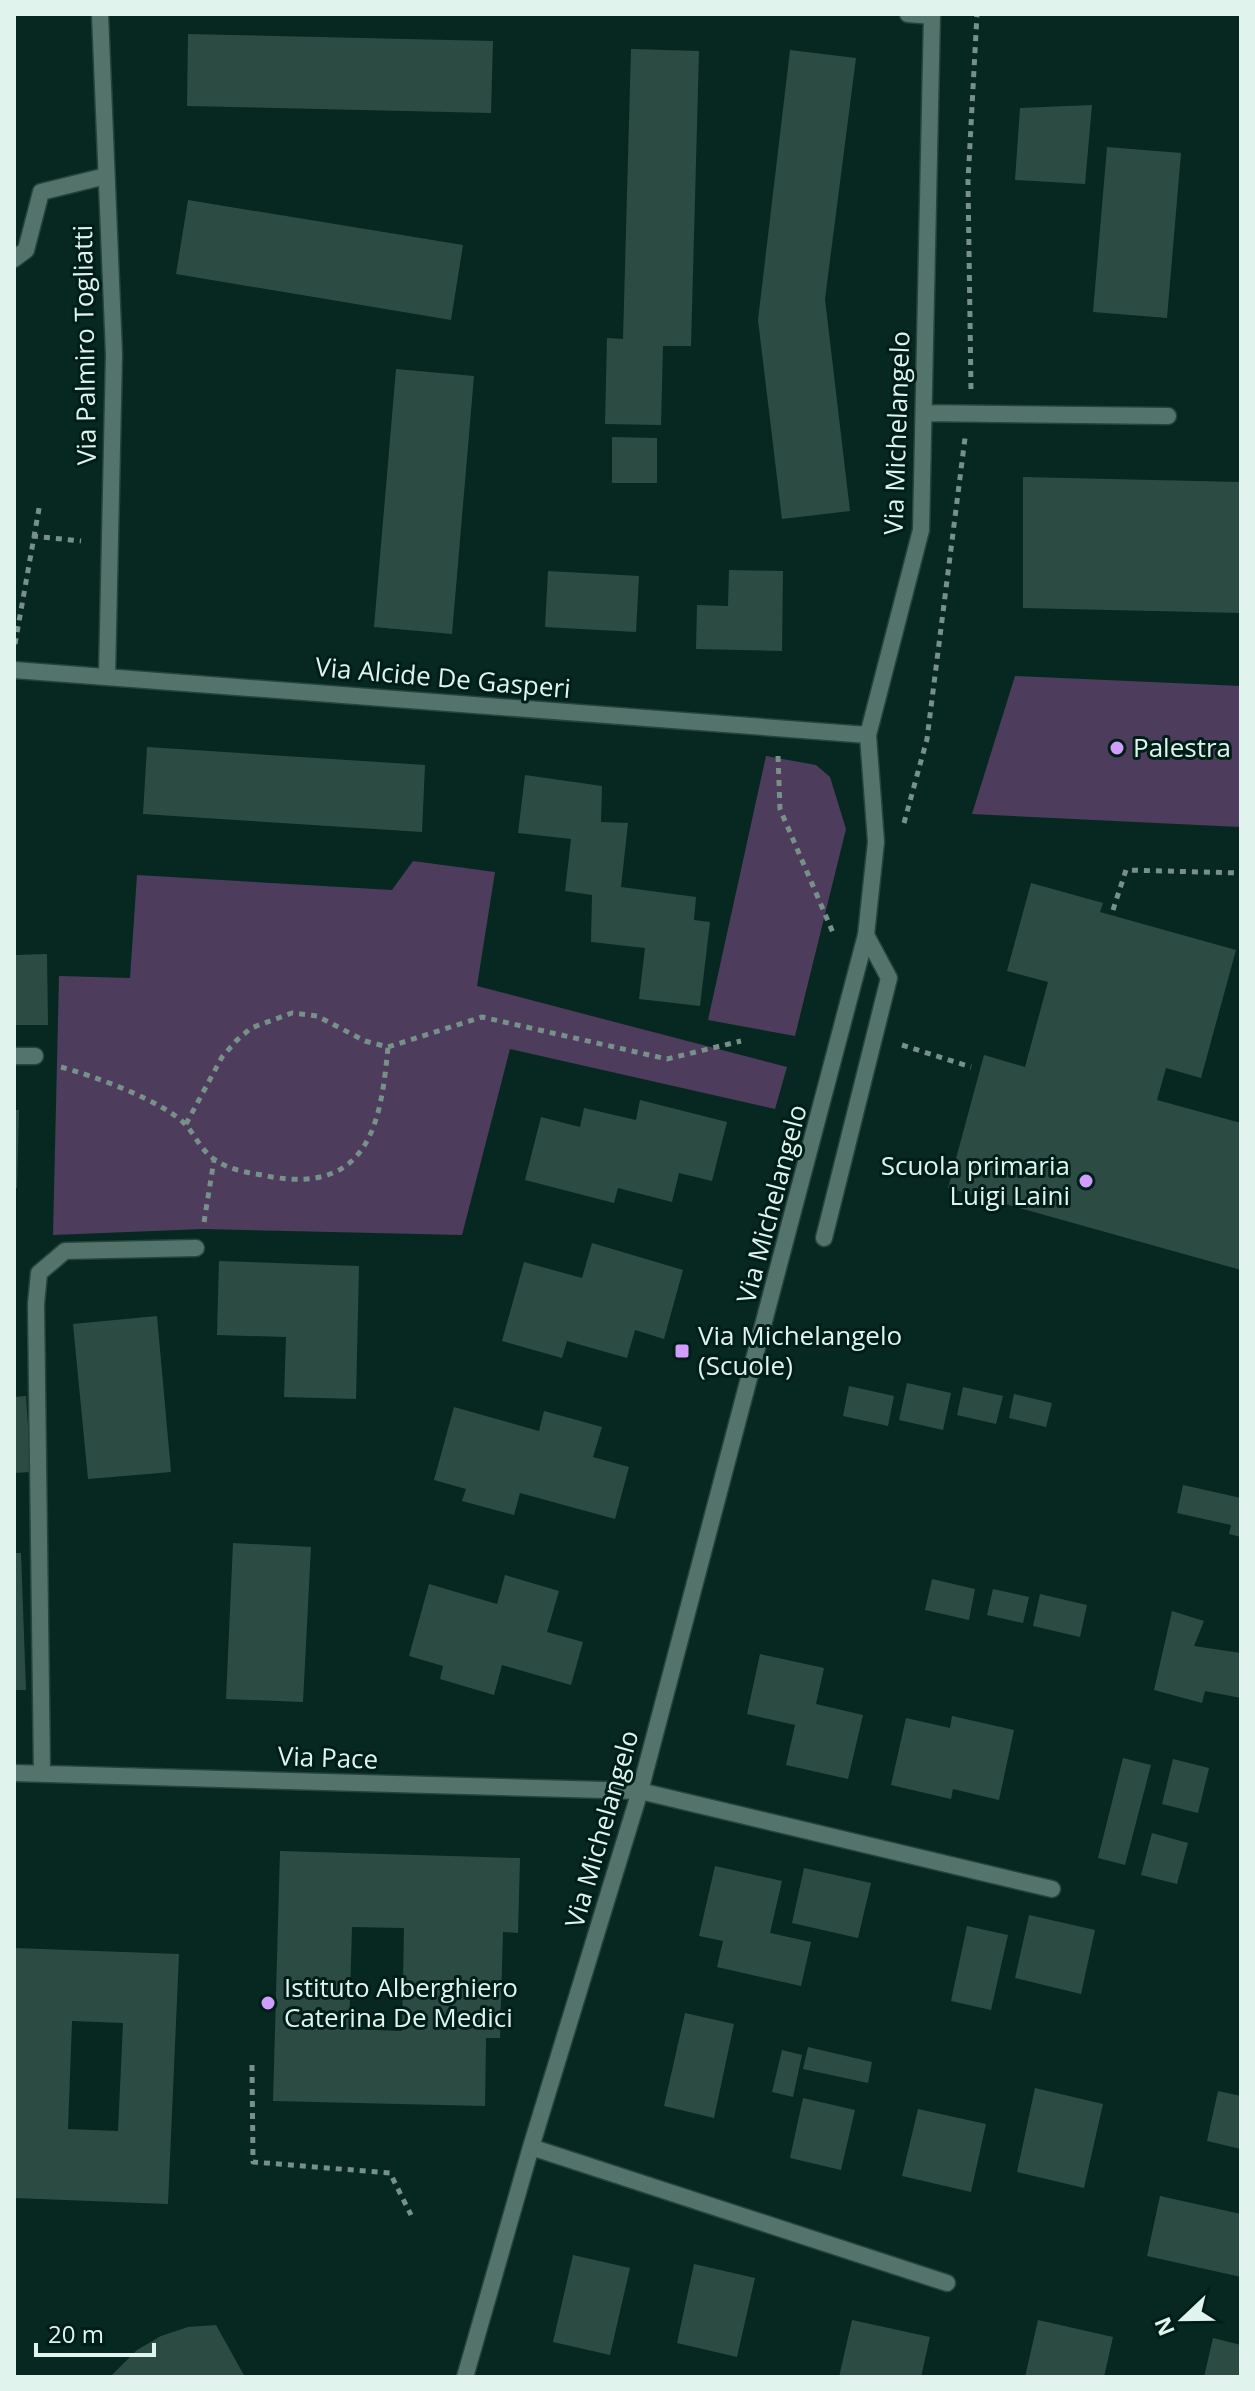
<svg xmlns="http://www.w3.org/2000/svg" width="1255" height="2391" viewBox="0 0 1255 2391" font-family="'Open Sans',sans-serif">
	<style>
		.green { fill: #4d3c5c }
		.building { fill: #2c4b43; fill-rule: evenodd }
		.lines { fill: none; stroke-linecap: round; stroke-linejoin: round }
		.service-casing { stroke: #26443e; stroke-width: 19 }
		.minor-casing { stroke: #26443e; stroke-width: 19 }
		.path { stroke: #779089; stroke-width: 5; stroke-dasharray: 6 6; stroke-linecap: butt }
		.service { stroke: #54746b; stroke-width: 16 }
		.minor { stroke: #54746b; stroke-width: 16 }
		.poi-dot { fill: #d19dfe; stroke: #001e18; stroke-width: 3 }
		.labels { text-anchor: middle; stroke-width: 6; stroke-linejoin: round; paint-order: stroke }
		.street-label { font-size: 26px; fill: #e1f3ed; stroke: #001e18 }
		.poi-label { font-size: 26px; fill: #e1f3ed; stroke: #001e18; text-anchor: start }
	</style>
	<rect width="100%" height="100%" fill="#072821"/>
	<path class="green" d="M1015,676l226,10 -1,141 -268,-13z
		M766,756l50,9 14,12 16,52 -51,207 -87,-16z
		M413,861l82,11 -18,114 310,81 -12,42 -265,-60 -48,186 -259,-6 -150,6 6,-259 71,2 7,-103 255,15z"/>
	<path class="building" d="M188,34l305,7 -2,72 -304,-7z
		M631,49l68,2 -8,295h-28l-2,79 -56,-1 2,-86 16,1z
		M790,50l66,8 -31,241 25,212 -68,8 -24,-199z
		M1092,105l-7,79 -70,-4 5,-72z
		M1107,147l74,6 -14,165 -74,-6z
		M188,200l275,45 -12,75 -275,-46z
		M396,369l78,7 -22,258 -78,-7z
		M612,437l45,1v45h-45z
		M1023,477l218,5v131l-218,-5z
		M729,570l54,1 -1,80 -86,-2 1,-44 31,1z
		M548,571l91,5 -3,56 -91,-5z
		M147,747l278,18 -3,67 -279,-18z
		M525,775l77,11 -1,36 27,1 -7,64 75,10 -2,23 16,2 -10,84 -61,-7 6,-51 -54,-6 1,-47 -27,-4 6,-52 -53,-6z
		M1031,883l72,20 -3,9 136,38 -35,128 -35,-10 -9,32 84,23v147l-293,-82 36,-133 41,12 23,-85 -41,-11z
		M47,954l1,71h-34v-70z
		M640,1100l87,22 -15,59 -33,-8 -7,29 -54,-14 -4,15 -89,-23 16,-63 39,10 4,-19 52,12z
		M14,1110h5l-2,78h-3z
		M592,1243l91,27 -19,69 -29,-9 -8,28 -60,-17 -5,17 -60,-17 22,-79 58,16z
		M219,1261l140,5 -3,133 -72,-2 2,-60 -69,-2z
		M157,1316l14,156 -83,7 -15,-155z
		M907,1383l44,10 -8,37 -44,-10z
		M849,1386l45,10 -6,30 -45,-10z
		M963,1387l40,9 -7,28 -39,-9z
		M1014,1394l38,9 -6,24 -37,-9z
		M26,1396l5,76 -17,1v-76z
		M454,1407l85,24 5,-20 58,16 -9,30 36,10 -14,52 -95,-26 -6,22 -52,-14 4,-12 -32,-9z
		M1183,1485l58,13v39l-12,-3 2,-9 -54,-12z
		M233,1543l78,4 -8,155 -77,-3z
		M14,1553h7l5,137h-12z
		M505,1575l54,16 -12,41 36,10 -12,43 -69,-20 -8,30 -54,-16 3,-13 -34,-10 20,-72 68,20z
		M932,1579l43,10 -6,31 -44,-10z
		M993,1589l36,8 -6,26 -36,-8z
		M1040,1594l47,11 -7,32 -47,-11z
		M1172,1611l32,10 -10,25 47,7v45l-36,-7 -3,12 -48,-13z
		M760,1654l64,14 -8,36 47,11 -15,64 -62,-14 9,-40 -48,-11z
		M952,1716l62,14 -15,70 -46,-11 -2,10 -60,-14 15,-67 44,10z
		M1123,1758l28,7 -26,100 -27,-7z
		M1173,1759l36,9 -11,45 -36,-9z
		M1152,1833l36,10 -11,41 -36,-9z
		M280,1851l240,7 -2,75 -15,-1 -3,106h-14l-1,68 -212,-5zM352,1927l52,1 -2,103 -53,-2z
		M715,1866l67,15 -12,52 41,9 -10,44 -84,-19 6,-26 -24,-5z
		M804,1868l67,15 -13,55 -66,-15z
		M1029,1915l66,15 -14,64 -66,-16z
		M967,1926l41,9 -17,75 -40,-9z
		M14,1948l165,6 -11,250 -154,-6zM72,2021l51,2 -5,108 -50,-2z
		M685,2013l49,11 -20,94 -50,-12z
		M808,2047l64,15 -4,21 -65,-14z
		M782,2050l20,5 -9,42 -21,-5z
		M1035,2088l68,16 -19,84 -67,-16z
		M1218,2091l23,5v53l-34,-8z
		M803,2098l52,12 -14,60 -51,-12z
		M918,2109l68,15 -15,68 -69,-16z
		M1160,2196l81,18v63l-94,-21z
		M573,2255l57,13 -20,87 -57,-13z
		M694,2264l61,14 -18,79 -60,-14z
		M852,2320l78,17 -9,40h-82z
		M1038,2320l75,17 -9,40h-79z
		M216,2325l29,52h-135l27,-27 24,-14 27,-9z
		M1213,2338l28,7v32h-37z"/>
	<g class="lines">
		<defs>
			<path id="service" d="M14,259l12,-9 15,-58 65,-16
				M824,1238l65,-260 -23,-43"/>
			<path id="minor" d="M100,14l14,340 -7,322
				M908,14l24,2
				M924,413l244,3
				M14,670l854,65
				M14,1056h21
				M14,1773l626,18 412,98
				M42,1774l-6,-470 3,-31 26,-22 131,-3
				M531,2147l416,136
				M465,2377l66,-230 109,-356 226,-856 10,-93 -8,-107 53,-205 11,-516"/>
		</defs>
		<use href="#service" class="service-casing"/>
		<use href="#minor" class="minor-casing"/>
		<path class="path" d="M971,389l-3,-208 9,-167
			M32,536l49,5
			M15,644l25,-141
			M778,756l2,53 54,126
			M904,823l23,-84 38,-301
			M1113,910l13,-40 115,3
			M902,1045l69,22
			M61,1067c33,9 103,34 126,59 9,11 15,25 27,33 15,12 39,14 58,18 97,16 109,-54 116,-130
			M186,1124l36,-67 14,-16 15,-13 41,-15 25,3 48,25 23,6 94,-30 185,42 74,-18
			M204,1222l10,-62
			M252,2065l1,97 137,11 21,42"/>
		<use href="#service" class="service"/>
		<use href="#minor" class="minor"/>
	</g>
	<g class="poi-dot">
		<circle cx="1117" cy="748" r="8"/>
		<circle cx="1086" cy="1181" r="8"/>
		<rect x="674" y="1343" width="16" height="16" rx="4"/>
		<circle cx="268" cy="2003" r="8"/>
	</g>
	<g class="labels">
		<g class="street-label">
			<text transform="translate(85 345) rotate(-91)" y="9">Via Palmiro Togliatti</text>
			<text transform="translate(897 433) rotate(-88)" y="9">Via Michelangelo</text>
			<text transform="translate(443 678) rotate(5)" y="9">Via Alcide De Gasperi</text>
			<text transform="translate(772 1204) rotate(-75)" y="9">Via Michelangelo</text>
			<text transform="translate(328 1758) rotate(2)" y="9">Via Pace</text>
			<text transform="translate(602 1829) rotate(-74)" y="9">Via Michelangelo</text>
		</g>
		<g class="poi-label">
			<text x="1133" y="757">Palestra</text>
			<text x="1070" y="1175" text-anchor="end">Scuola primaria<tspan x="1070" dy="30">Luigi Laini</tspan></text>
			<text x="698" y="1345">Via Michelangelo<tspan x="698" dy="30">(Scuole)</tspan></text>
			<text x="284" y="1997">Istituto Alberghiero<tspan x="284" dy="30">Caterina De Medici</tspan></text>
		</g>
	</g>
	<rect width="1255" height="2391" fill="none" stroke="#e1f3ed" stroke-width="32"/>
	<g transform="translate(1183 2319) rotate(248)" stroke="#001e18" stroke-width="6" paint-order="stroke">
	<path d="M0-6L14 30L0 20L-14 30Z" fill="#e1f3ed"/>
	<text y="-12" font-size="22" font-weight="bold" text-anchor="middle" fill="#e1f3ed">N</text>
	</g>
	<path d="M36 2343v12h118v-12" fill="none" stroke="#e1f3ed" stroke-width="4"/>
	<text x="48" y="2343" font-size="24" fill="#e1f3ed" stroke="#001e18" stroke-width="6" paint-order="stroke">20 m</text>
</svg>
